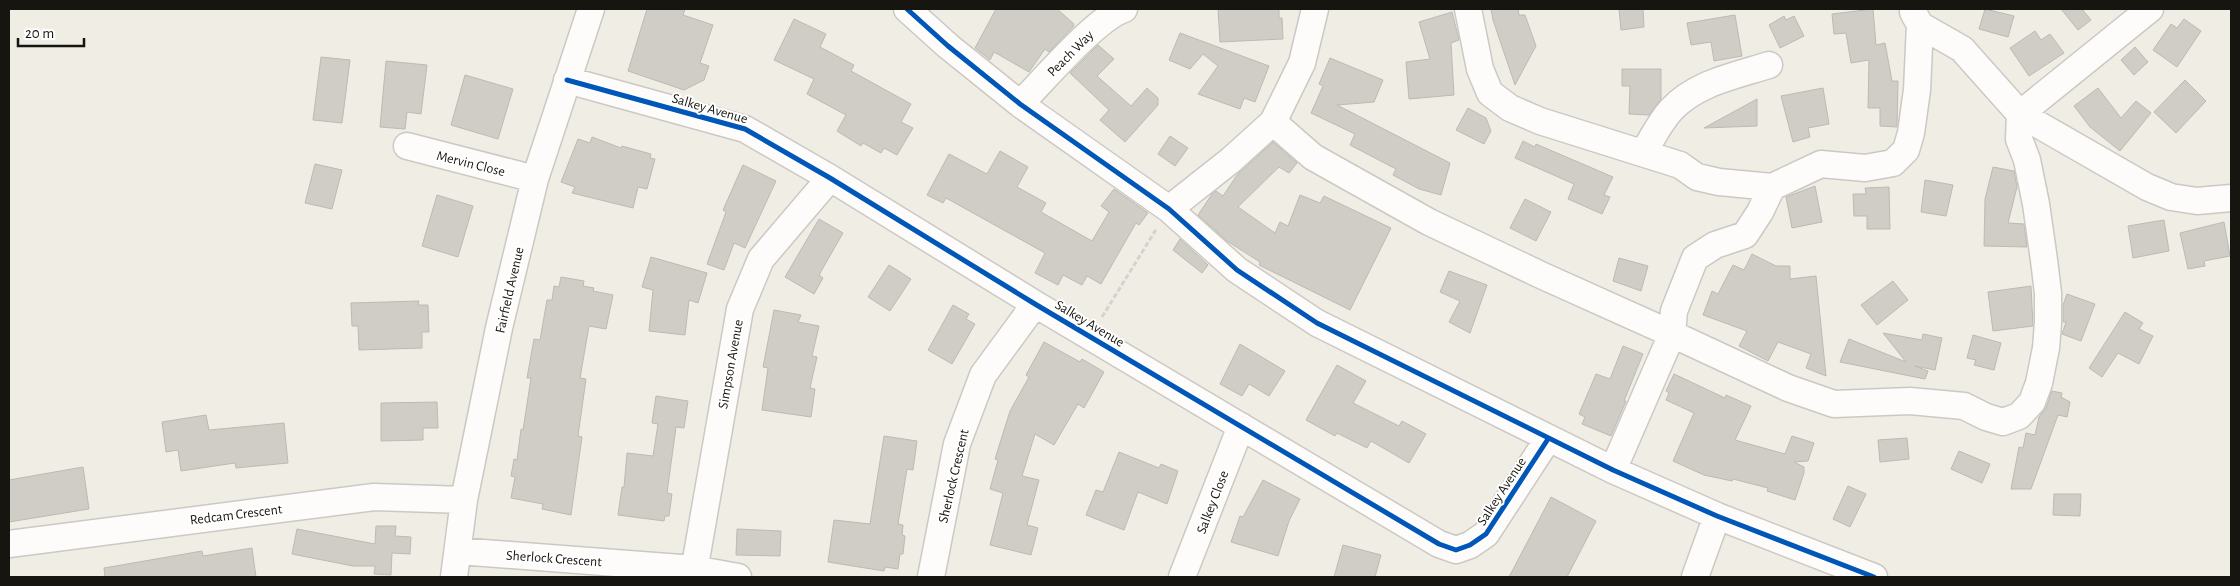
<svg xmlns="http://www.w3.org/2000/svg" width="2240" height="586" viewBox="0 0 2240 586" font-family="'Alegreya Sans',sans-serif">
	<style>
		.building { fill: #d0cdc7; stroke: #bcbab4 }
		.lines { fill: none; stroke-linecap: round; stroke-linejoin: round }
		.street-casing { stroke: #cbc9c3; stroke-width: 29 }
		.path { stroke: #d3d3d1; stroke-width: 3; stroke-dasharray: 5 2.5; stroke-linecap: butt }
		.street { stroke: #fdfcfb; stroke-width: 26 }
		.cycleway-casing { stroke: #fff; stroke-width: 8 }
		.cycleway { stroke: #0057b8; stroke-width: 5 }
		.labels { text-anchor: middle; stroke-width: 4; stroke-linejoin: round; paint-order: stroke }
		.street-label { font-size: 14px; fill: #171510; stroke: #fff }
	</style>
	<rect width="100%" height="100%" fill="#f0ede5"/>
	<path class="building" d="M647,9h38l-2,6 30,10 -13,38 9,3 -5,14 -20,10 -56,-19z
		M996,9h61l17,15 -1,3 -24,25 -4,-3 -16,23 -35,-20 -4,8 -15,-12z
		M1218,9h61v9h3l1,21 -63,3z
		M1491,9h27l1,6h6l11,31 -21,39 -22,-65z
		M1619,9h24l1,18 -23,3z
		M1873,9l3,36 9,-2 7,38h6l-1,46 -17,-1v-18h-12l1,-48 -18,3 -5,-30 -12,1 -2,-20z
		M1985,9l29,7 -6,21 -29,-8z
		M2061,9h21l9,11 -13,10z
		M1452,12l7,28 -8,3 3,52 -45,4 -3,-37 24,-3 -11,-37z
		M1735,15l7,41 -28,5 -3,-19 -20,3 -4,-22z
		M1784,16l2,4 8,-4 10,20 -24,12 -11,-23z
		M794,19l32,15 -6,13 34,18 -3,6 60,33 -10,18 12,6 -16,27 -13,-7 -3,5 -18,-10 -2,3 -24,-15 9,-16 -39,-21 7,-15 -40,-19z
		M2184,19l17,12 -24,36 -24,-17 18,-26 6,4z
		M2035,31l6,9 9,-6 14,19 -35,23 -19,-28z
		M1180,33l89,33 -14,36 -11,-4 -4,11 -42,-15 20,-28 -15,-12 -13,15 -21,-9z
		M1098,45l16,14 -17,17 34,30 16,-18 11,10v7l-33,37 -25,-22 9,-10 -39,-37z
		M2135,47l13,15 -14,13 -13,-15z
		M321,57l29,3 -8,63 -29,-3z
		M1330,58l53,22 -9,22 -37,3 113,58 -9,32 -22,-6 -26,-14 3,-6 -46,-24 5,-11 -44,-21 12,-27 -4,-2z
		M386,61l41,4 -6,49 -14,-2 -2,17 -25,-2z
		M1622,69h39v30l-12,16 -20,-1 1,-28h-8z
		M465,75l48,14 -15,50 -47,-14z
		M2185,80l21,21 -30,32 -22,-21z
		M1823,88l6,36 -21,4 2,9 -17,5 -12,-46z
		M2098,88l23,30 15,-17 15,12 -31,38 -30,-24 -16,-21z
		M1757,99v27l-53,2z
		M1468,108l18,10 5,13 -7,13 -28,-14z
		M1170,136l18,12 -13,18 -17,-12z
		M592,137l29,11 1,-2 29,8 -1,4 5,1 -8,30 -9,-2 -5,21 -61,-15 3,-6 -14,-5 17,-43 12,4z
		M1523,141l12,6 1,-3 77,33 -9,18 6,2 -8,17 -34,-15 6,-15 -59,-26z
		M1273,142l24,21 -8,10 -10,-6 -41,40 37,26 5,-11 8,4 12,-31 20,8 4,-7 67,32 -41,82 -91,-45 1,-3 -33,-21 -29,-26 14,-21 4,-3 7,5 14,-21z
		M1000,151l28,16 -11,20 29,16 -5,9 51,29 17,-29 -8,-6 13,-17 34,24 -9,12 -3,-2 -35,61 -14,-8 -5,9 -19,-10 -5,10 -23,-12 10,-20 -99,-55 -3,5 -16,-8 22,-41 38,20z
		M315,164l27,6 -10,39 -27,-6z
		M743,165l33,16 -31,67 -11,-5 -10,27 -17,-6 19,-52 -3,-2z
		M1993,167l21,4 3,16 -9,36 16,1 3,23 -43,-1 1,-47z
		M1925,180l28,5 -7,31 -25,-4z
		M1815,186l7,36 -30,6 -6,-31z
		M1889,187l1,42h-23v-13h-13l-1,-22h13l-1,-6z
		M437,195l36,11 -15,51 -36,-11z
		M1525,199l26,13 -15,29 -26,-13z
		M819,219l24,14 -24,42 4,3 -9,16 -29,-17z
		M2164,220l5,31 -36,7 -5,-32z
		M2224,222l6,34 -26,5 1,5 -17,3 -8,-36z
		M1180,239l28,26 -6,8 -29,-23z
		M1752,254l24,12h14v13l26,-3 10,100 -20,-8 5,-14 -33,-12 -10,19 -29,-15 8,-15 -44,-16 9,-24 6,3 15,-29 11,5z
		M651,257l56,16 -9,30 -9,-3 -4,35 -36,-4 4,-41 -11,-3z
		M1619,258l29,8 -7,25 -28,-10z
		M889,265l22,14 -21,32 -22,-14z
		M1449,271l38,14 -17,48 -21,-11 11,-21 -20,-9z
		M561,277l23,4 -1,5 11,2 -1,3 20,4 -7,34 -17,-3 -9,52 6,1 -8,57 4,1 -11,78 -29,-6 1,-5 -32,-6 4,-21 -4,-1 3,-17 3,1 4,-31 2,1 8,-52h-4l7,-39 6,1 7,-40h5l2,-14 5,1z
		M1893,281l15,19 -31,25 -16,-20z
		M2031,286l2,40 -40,5 -5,-39z
		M2067,294l28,10 -14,37 -19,-7 4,-12h-3v-17z
		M419,301l-1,4h10l1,27h-7v16l-63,2 -1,-24h-6l-1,-23z
		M953,305l16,9 -3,5 9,5 -23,40 -24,-14z
		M774,310l27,5 -3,7 21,4 -7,30 5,1 -7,31 5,1 -4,28 -49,-7 6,-42 -5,-1z
		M2125,312l18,11 -4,6 14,7 -14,28 -21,-11 -16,24 -13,-9z
		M1883,333l39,7 1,-6 19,4 -7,32 -20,-4 13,5 -3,8 -85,-17 9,-23 57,23z
		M1973,335l28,8 -7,27 -20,-5 2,-5 -9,-2z
		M1044,342l36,20 2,-3 22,13 -20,36 -6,-4 -24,41 -19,-11 -13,42 17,4 -12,45 11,3 -7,27 -41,-10 13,-52 -13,-4 8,-29 -3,-1 15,-48 19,-34 -3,-2z
		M1240,344l45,27 -16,25 -20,-12 -7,12 -22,-12z
		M1623,346l20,8 -19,47h2l-15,35 -29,-12 3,-7 -6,-3 17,-40 14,5z
		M1337,365l29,16 -13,22 46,23 3,-5 24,13 -17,29 -38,-22 -4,7 -30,-15 -2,3 -29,-16z
		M1674,374l51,24 1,-3 25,11 -16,34 50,14 7,-18 22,7 -6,18 -14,1 10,5v6l-9,27 -28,-9 1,-3 -35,-9 -1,2 -28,-6 -31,-14 21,-48 -28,-13 3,-7 -3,-2z
		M2052,391l10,2 -1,4 9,5 -3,15 -9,-2 -27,74h-20l8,-42 4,1 3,-15 9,2 4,-18 7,-9z
		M656,396l32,5 -4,27 -8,-1 -9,66 5,1 -3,22h-4l-1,5 -46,-6 4,-28h2l3,-34 26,3 5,-32 -6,-1z
		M437,402l1,26h-15v12l-42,1v-38z
		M206,415l3,15 75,-7 4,40 -52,5 -1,-5 -54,8 -3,-21 -12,2 -4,-30z
		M884,436l33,5 -4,29 -6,-1 -9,55 5,1 -1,10 3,1 -2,18h-3l-2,15 -13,-2 -1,4 -56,-9 6,-42 36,4z
		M1907,438l2,21 -29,3 -2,-22z
		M1959,451l31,13 -8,19 -31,-14z
		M1119,452l40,16 2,-4 17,7 -11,33 -29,-12 -14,38 -38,-15 10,-25 7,2z
		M83,467l6,42 -80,13v-42z
		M1263,480l37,19 -11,22 -11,35 -47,-14 9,-26 3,1z
		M1848,486l18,8 -16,33 -17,-8z
		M2054,494h27l-1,22 -27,-1z
		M1551,497l45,24 -29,56h-58z
		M376,526h20l-1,10 16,1 -1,17 -18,-1 -1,22 -17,-1 1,-8h-22l-61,-12 5,-25 78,15z
		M737,529l44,2 -1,25 -44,-1z
		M1343,545l38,10 -6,22h-41z
		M252,548l4,29h-151l-1,-9 98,-17 1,5z"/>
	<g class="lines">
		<defs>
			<path id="street" d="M907,9l41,37 72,58 149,105 68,61 80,53 296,147 104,46 157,61
				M1468,9l12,60 10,24 20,15 30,13 140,44 17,12 22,5 53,5 49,-23 44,4 28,-5 13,-13 5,-17 6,-43 3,-65
				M1913,12l7,13 42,24 58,65 127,73 24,10 26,4 34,-3
				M567,80l178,49 85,49 205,126 404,240 17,6 14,-5 16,-11 62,-95
				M1020,104c23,-23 76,-86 104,-95
				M1273,122l40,35 116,65 114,54 129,58 2,-23 21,-53 20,-13 30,-10 15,-23 12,-25
				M407,146l128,33
				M1643,153c9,-14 17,-31 28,-43 25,-27 63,-34 98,-45
				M1169,209l62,-49 42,-38 29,-59 13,-54
				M1613,470l59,-136 116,54 46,16 76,-3 54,5 22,11 17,5 16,-6 13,-14 7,-19 7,-35 2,-25v-30l-4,-33 -8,-56 -9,-44 -8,-21 1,-25 130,-105
				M9,544l365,-47 90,3
				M458,551l236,18 44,8
				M454,577l10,-77 35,-172 36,-149 56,-170
				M693,577l47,-268 21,-50 69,-81
				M931,577l26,-133 26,-69 52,-71
				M1182,577l59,-151
				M1695,577l22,-61"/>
		</defs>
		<use href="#street" class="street-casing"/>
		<path class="path" d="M1102,317l55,-89"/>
		<use href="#street" class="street"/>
		<defs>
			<path id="cycleway" d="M907,9l41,37 72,58 149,105 68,61 80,53 296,147 104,46 157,61
				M567,80l178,49 85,49 205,126 404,240 17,6 14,-5 16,-11 62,-95"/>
		</defs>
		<use href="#cycleway" class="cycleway-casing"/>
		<use href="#cycleway" class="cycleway"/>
	</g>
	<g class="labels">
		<g class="street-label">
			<text transform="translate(1070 53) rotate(-45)" y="5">Peach Way</text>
			<text transform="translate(710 108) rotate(16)" y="5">Salkey Avenue</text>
			<text transform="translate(471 163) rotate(14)" y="5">Mervin Close</text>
			<text transform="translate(509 290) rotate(-77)" y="5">Fairfield Avenue</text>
			<text transform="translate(1090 323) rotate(31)" y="5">Salkey Avenue</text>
			<text transform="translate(730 364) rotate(-80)" y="5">Simpson Avenue</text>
			<text transform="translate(953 476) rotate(-77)" y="5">Sherlock Crescent</text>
			<text transform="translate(1501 491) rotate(-57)" y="5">Salkey Avenue</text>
			<text transform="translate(1212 502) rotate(-69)" y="5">Salkey Close</text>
			<text transform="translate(236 514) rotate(-7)" y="5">Redcam Crescent</text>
			<text transform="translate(554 558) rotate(4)" y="5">Sherlock Crescent</text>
		</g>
	</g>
	<rect width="2240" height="586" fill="none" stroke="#171510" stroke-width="20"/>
	<path d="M18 38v8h66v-8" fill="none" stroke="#171510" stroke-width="2.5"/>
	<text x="25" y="38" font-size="15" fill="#171510" stroke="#ffffff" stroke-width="4" paint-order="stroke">20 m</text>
</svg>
